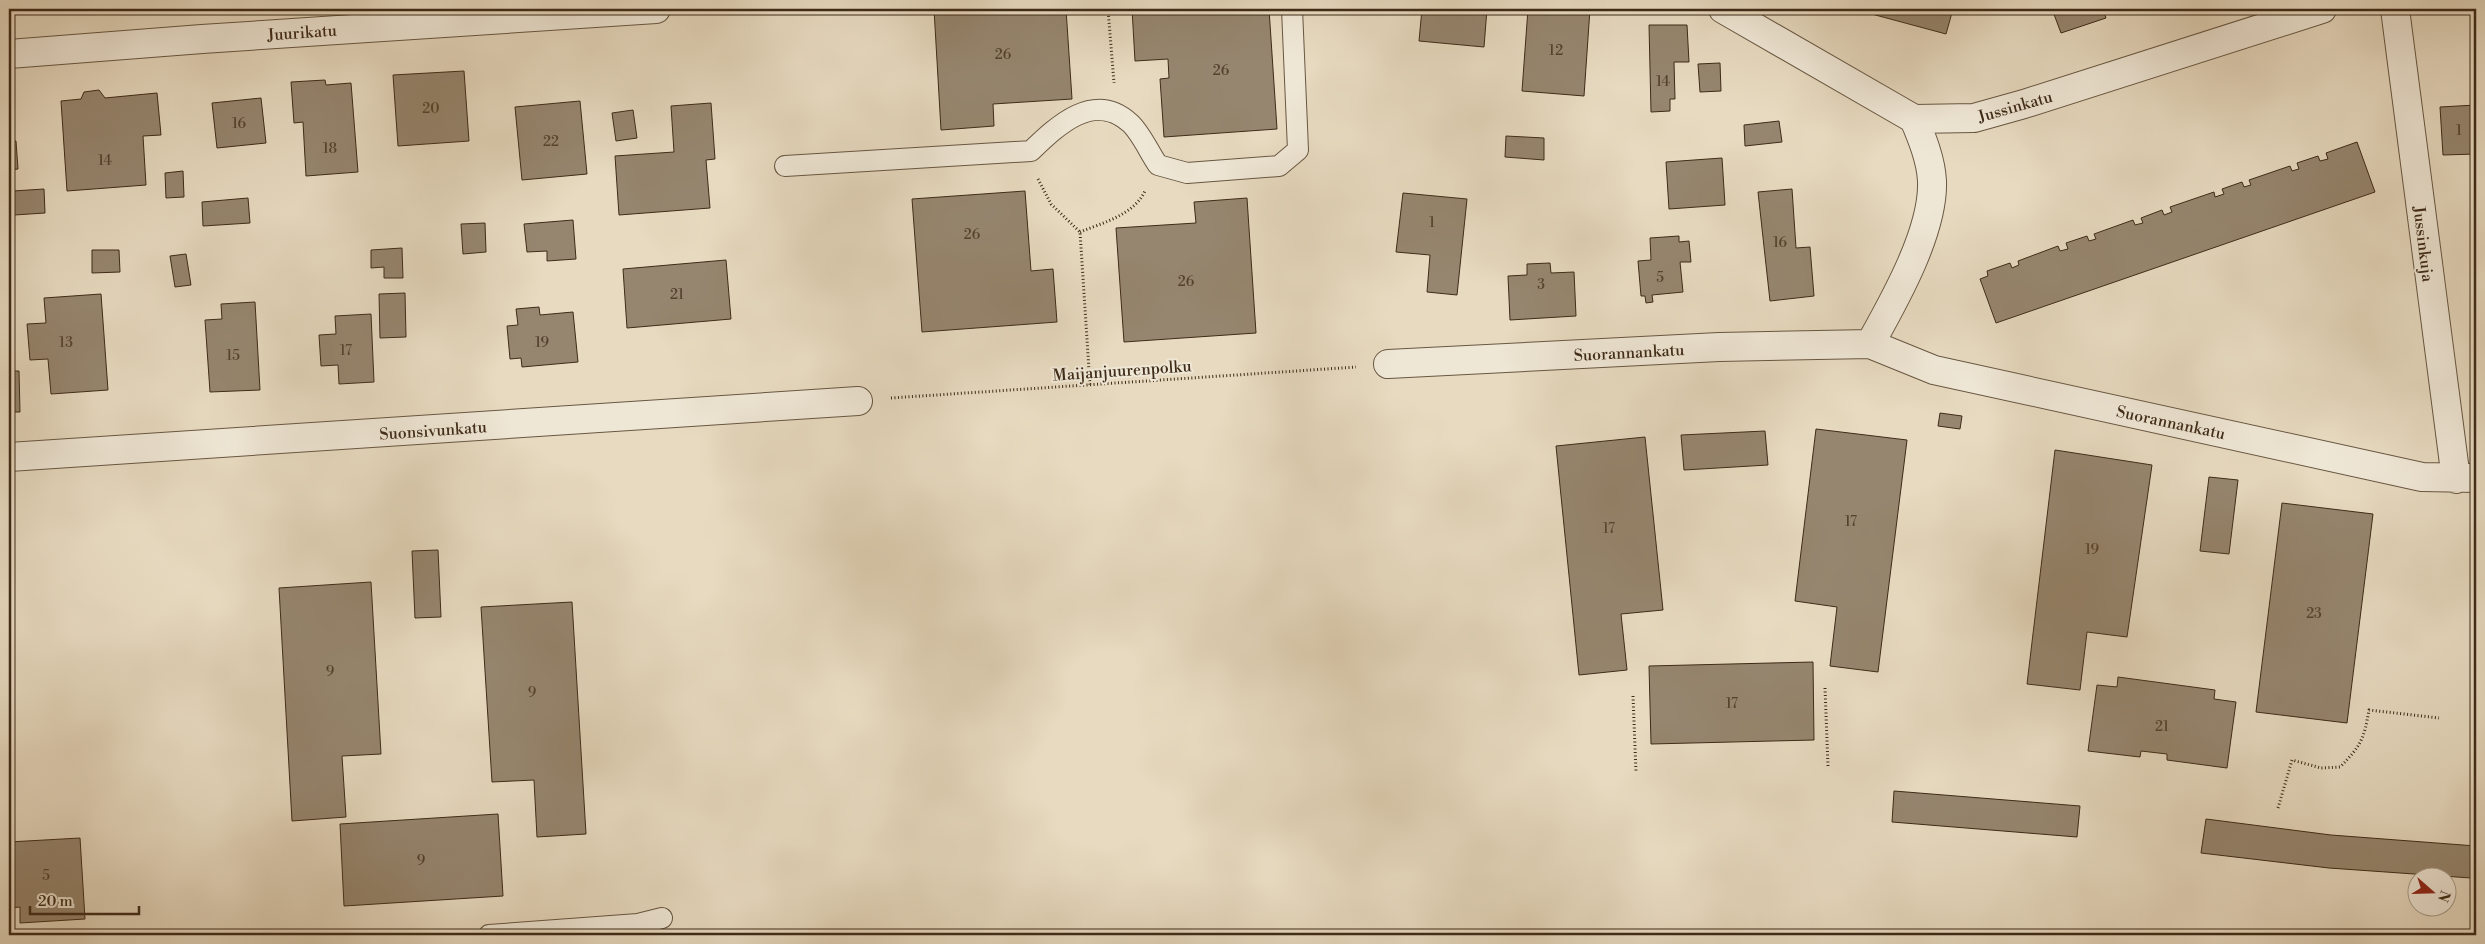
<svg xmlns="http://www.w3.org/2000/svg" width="2485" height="944" viewBox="0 0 2485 944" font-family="'Libre Bodoni',serif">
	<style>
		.building { fill: #96866f; stroke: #3e2b18 }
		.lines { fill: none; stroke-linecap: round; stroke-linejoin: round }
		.lane-casing { stroke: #685742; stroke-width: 22 }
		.street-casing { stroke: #685742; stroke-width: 30 }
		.path { stroke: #3e2b18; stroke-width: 3; stroke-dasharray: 1 2.5; stroke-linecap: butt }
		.lane { stroke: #efe7d6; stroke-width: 20 }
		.street { stroke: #efe7d6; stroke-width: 28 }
		.labels { text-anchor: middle; stroke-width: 4; stroke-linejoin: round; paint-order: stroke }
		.number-label { font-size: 14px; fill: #54422e }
		.street-label { font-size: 16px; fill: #3e2b18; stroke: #efe7d6 }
	</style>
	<rect width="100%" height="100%" fill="#e7dac0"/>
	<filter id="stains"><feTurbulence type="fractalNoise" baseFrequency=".004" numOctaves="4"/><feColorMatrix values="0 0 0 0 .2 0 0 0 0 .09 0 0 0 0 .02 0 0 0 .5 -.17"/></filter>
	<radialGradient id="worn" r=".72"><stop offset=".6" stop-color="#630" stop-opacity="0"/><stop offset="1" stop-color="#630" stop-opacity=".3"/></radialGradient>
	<path class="building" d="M934,9h132l6,90 -79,5 1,22 -53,4z
		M1132,9h137l8,120 -113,8 -4,-58 9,-1 -1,-19 -33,2z
		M1422,9h65l-3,38 -65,-6z
		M1528,9h62l-6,87 -62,-5z
		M1853,9h100l-7,25z
		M2052,9h51l3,9 -45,15z
		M1649,25h38l2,37h-15l1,37h-5v12l-19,1z
		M1720,63l1,28 -21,1 -2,-28z
		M464,71l5,70 -71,5 -5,-71z
		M325,80l1,5 25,-2 7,89 -52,4 -3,-54 -9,1 -3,-41z
		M99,90l6,8 52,-5 4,42 -18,1 3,49 -79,6 -6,-90 20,-2 3,-7z
		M261,98l5,45 -49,5 -5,-45z
		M580,101l7,73 -65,6 -7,-73z
		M711,103l4,56 -9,1 4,48 -91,7 -4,-59 59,-4 -3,-46z
		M2476,105v49l-33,1 -3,-48z
		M633,110l4,28 -21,3 -4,-28z
		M9,113l3,28h4l2,28 -9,1z
		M1779,121l3,21 -37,4 -1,-21z
		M1506,136l38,2v22l-39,-3z
		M2357,142l18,50 -379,131 -16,-44 8,-3 -1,-5 23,-8 2,5 7,-3 -1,-4 40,-15 2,5 8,-2 -2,-6 21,-7 2,5 7,-2 -2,-5 39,-14 2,5 8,-2 -2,-5 21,-8 2,5 8,-3 -2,-5 44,-15 1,5 9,-3 -2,-5 20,-7 2,5 7,-2 -2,-5 41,-14 2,5 7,-2 -2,-6 21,-7 2,5 8,-2 -2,-6z
		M1722,158l3,47 -56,4 -3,-47z
		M183,171l1,26 -18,1 -1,-25z
		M44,189l1,24 -31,2 -1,-24z
		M1792,189l4,59 14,-1 4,49 -44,5 -12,-109z
		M1025,191l6,80 22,-2 4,53 -135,10 -10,-133z
		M1403,193l64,6 -10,96 -30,-3 3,-37 -34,-3z
		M248,198l2,25 -47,3 -1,-24z
		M1247,198l9,135 -132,9 -8,-114 80,-5 -2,-21z
		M573,220l3,39 -29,2v-10l-20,1 -3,-28z
		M485,223l1,29 -23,2 -2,-30z
		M1679,236v6l10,-1 2,21h-11l3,30 -31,3 1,7 -7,1 -1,-7h-4l-3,-35 13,-1 -1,-22z
		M402,248l1,30h-19v-11l-13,1v-18z
		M92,250h27l1,22 -28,1z
		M186,254l5,31 -16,2 -5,-31z
		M726,260l5,59 -104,9 -4,-59z
		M1550,263l1,10 23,-1 2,44 -66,4 -2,-44 19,-1v-11z
		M405,293l1,44 -26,1 -1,-44z
		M101,294l7,96 -57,4 -3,-35 -18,1 -3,-36 19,-1 -2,-25z
		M255,302l5,88 -50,2 -5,-72 17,-1 -1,-15z
		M539,307l1,8 33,-3 5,50 -56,5 -1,-9 -11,1 -3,-33 11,-1 -2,-16z
		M371,314l3,68 -35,2 -1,-19 -17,1 -2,-31 17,-1 -1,-18z
		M9,371h10l1,41h-11z
		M1940,413l22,3 -2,13 -22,-3z
		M1816,429l91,11 -29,232 -48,-6 7,-59 -42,-6z
		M1765,431l3,34 -84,5 -3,-35z
		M1645,437l18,173 -42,4 6,56 -48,5 -23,-229z
		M2055,450l97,15 -25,172 -40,-5 -7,58 -53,-6z
		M2209,477l29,3 -9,74 -29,-3z
		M2282,503l91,11 -26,209 -91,-11z
		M438,550l3,67 -26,1 -3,-67z
		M371,582l10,172 -39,2 4,61 -54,4 -13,-233z
		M572,602l14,232 -49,3 -3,-57 -42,2 -11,-175z
		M1813,662l1,78 -163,4 -2,-78z
		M2118,677l97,13 -1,9 22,3 -9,66 -60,-8v-6l-26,-3 -1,6 -52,-6 9,-66 20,2z
		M1894,791l186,15 -3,31 -185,-15z
		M498,814l5,82 -159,10 -4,-82z
		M2206,819l125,16 145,11v4l-5,28 -142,-10 -128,-15z
		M80,838l5,81 -65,4v-16l-11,1v-66z"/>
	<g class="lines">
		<defs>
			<path id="lane" d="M785,166l246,-15c26,-25 63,-61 99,-28 11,10 19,29 28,42l29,8 92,-7 19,-16 -6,-141
				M489,935l149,-11 24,-6"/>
			<path id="street" d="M1723,9l191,110 60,-1 50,-14 298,-95
				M2395,9l61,470
				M9,54l193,-15 454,-30
				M1870,344l64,26 488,107 54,1
				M1388,364l331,-17 151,-3c24,-43 64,-113 62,-163 -1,-21 -10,-43 -18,-62
				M9,457l849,-56"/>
		</defs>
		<use href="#lane" class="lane-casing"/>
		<use href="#street" class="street-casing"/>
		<path class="path" d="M1108,9l6,74
			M1038,179l13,25 29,28 10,153
			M1080,232c22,-9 54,-17 65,-41
			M891,398l465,-31
			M1825,688l3,78
			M1633,696l3,76
			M2278,808l14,-48 29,8 19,-1c21,-21 24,-28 29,-57l70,8"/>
		<use href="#lane" class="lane"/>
		<use href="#street" class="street"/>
	</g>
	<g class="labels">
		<g class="number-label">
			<text x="1556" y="55">12</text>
			<text x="1003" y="59">26</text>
			<text x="1221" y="75">26</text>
			<text x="1663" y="86">14</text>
			<text x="431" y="113">20</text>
			<text x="239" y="128">16</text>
			<text x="2459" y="135">1</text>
			<text x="551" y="146">22</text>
			<text x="330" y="153">18</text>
			<text x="105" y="165">14</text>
			<text x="1432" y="227">1</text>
			<text x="972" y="239">26</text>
			<text x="1780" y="247">16</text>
			<text x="1660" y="282">5</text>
			<text x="1186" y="286">26</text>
			<text x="1541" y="289">3</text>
			<text x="677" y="299">21</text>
			<text x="66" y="347">13</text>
			<text x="542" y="347">19</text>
			<text x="346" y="355">17</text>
			<text x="233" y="360">15</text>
			<text x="1851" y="526">17</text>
			<text x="1609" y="533">17</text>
			<text x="2092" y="554">19</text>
			<text x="2314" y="618">23</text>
			<text x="330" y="676">9</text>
			<text x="532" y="697">9</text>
			<text x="1732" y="708">17</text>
			<text x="2162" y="731">21</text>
			<text x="421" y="865">9</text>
			<text x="46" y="880">5</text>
		</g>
		<g class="street-label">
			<text transform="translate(302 32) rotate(-4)" y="6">Juurikatu</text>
			<text transform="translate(2015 106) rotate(-16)" y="6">Jussinkatu</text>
			<text transform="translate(2424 244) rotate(83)" y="6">Jussinkuja</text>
			<text transform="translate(1629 352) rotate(-3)" y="6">Suorannankatu</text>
			<text transform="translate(1122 370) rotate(-4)" y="6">Maijanjuurenpolku</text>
			<text transform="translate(2171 422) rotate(12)" y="6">Suorannankatu</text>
			<text transform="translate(433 430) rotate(-4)" y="6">Suonsivunkatu</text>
		</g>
	</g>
	<rect width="2485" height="944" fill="none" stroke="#e7dac0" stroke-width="30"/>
	<rect x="10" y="10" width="2465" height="924" fill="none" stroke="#3e2b18" stroke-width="2.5"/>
	<rect x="15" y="15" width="2455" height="914" fill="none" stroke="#3e2b18"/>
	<g transform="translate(2432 892) rotate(110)"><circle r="24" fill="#efe7d6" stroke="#a89c8a"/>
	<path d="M0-4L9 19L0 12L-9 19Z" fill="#8f2418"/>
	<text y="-8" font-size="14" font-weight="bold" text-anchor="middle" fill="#3e2b18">N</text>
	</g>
	<path d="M30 906v8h109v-8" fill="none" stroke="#3e2b18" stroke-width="2.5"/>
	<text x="38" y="906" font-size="15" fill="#3e2b18" stroke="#efe7d6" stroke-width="4" paint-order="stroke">20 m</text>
	<rect width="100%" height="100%" filter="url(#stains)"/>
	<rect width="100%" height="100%" fill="url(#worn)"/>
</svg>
